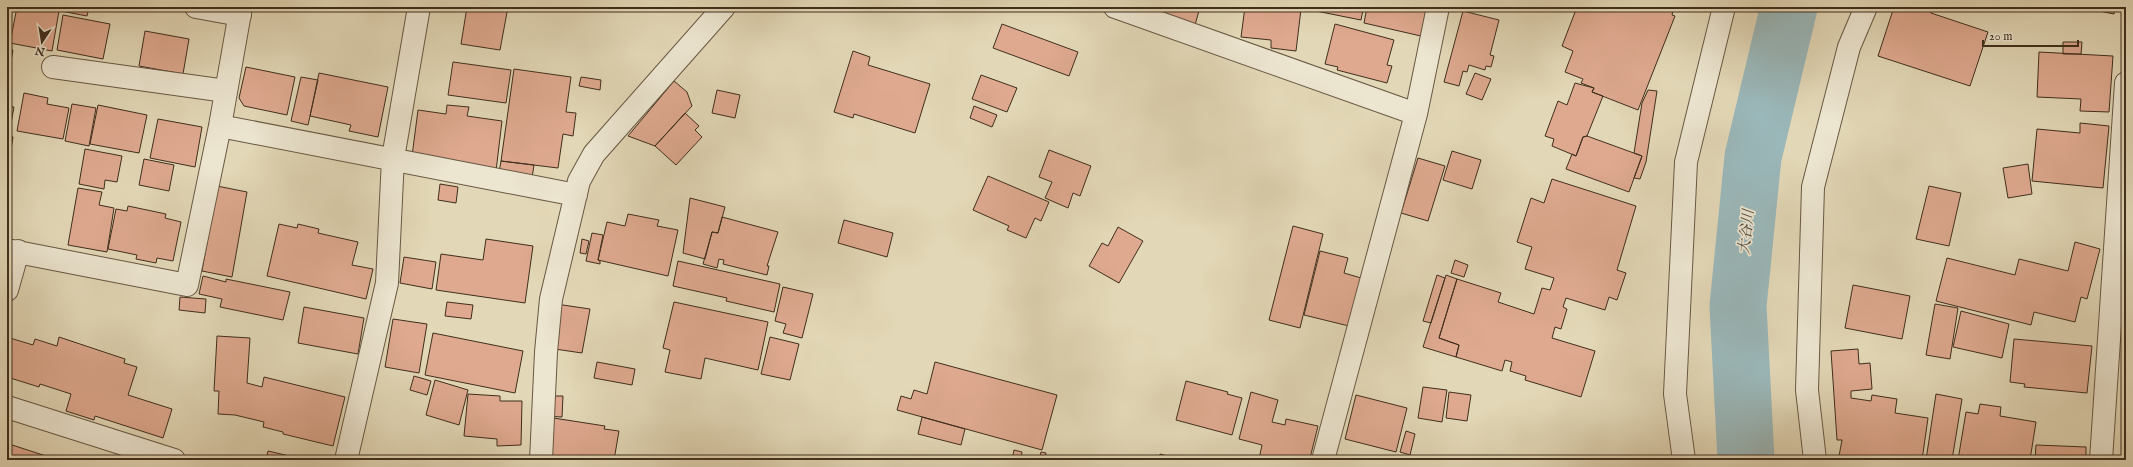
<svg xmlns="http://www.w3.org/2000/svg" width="2133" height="467" viewBox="0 0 2133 467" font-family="'IM FELL English','Noto Serif JP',serif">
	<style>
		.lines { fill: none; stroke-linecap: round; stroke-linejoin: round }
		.river { stroke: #9ab7b9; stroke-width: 57 }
		.building { fill: #dea98f; stroke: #402e1d }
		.street-casing { stroke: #685843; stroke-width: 24 }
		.street { stroke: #ece5d0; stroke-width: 22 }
		.labels { text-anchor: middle; stroke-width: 3.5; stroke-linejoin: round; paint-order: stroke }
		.water-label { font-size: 15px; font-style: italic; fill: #52493c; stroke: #ece5d0 }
	</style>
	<rect width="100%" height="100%" fill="#e2d7b6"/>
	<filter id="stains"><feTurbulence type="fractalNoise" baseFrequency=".005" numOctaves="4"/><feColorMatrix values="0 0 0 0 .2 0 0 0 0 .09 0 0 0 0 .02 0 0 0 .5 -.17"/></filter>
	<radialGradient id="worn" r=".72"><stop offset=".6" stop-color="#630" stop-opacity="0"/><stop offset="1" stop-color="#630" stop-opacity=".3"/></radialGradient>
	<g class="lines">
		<path class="river" d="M1746,460l-8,-154 15,-149 36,-150"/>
	</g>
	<path class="building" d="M17,7h19l23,4 -7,40 -42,-8z
		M62,7h27l-2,9 -26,-5z
		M467,7h41l-8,43 -39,-6z
		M1134,7h66l-5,18z
		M1245,7h36l20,2 -5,42 -25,-3v-8l-30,-3z
		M1306,7h44l13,3 -2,10 -55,-11z
		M1367,7h61l-7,29 -57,-13z
		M1577,7l11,3 1,-3h74l10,4 -1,4 3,1 -37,94 -46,-18 2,-4 -13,-5 2,-4 -18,-7 8,-21 -11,-5z
		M1894,7h39l-2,6 57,19 -18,54 -92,-30z
		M2080,7h36l-2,7z
		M7,8h5l-5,30z
		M1463,11l36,9 -9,35 4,1 -3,11 -5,-1 -1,4 -16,-5 -2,7 -4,-1 -4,15 -15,-4z
		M63,15l47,9 -7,35 -46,-9z
		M1002,24l76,28 -9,24 -76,-28z
		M1335,24l59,16 -7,25 5,1 -5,17 -50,-13 1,-3 -13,-3z
		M145,31l44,8 -6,35 -44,-8z
		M2063,42h19l-1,12h-18z
		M7,49l6,1 -5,29h-1z
		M853,51l17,6 -2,8 62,19 -15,49 -61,-19 -1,4 -19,-6z
		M2039,52l74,4 -4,56 -29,-1 1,-12 -44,-2z
		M453,62l58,8 -5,33 -58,-8z
		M246,67l49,10 -8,38 -43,-9 -5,-8z
		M514,69l57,8 -5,35 10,1 -3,23 -10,-2 -5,34 -57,-7z
		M319,73l69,14 -10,50 -29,-6 2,-6 -41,-9z
		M1475,73l16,6 -9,21 -16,-6z
		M981,75l36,13 -10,24 -35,-13z
		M301,77l17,3 -10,45 -17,-4z
		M581,77l20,3 -1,10 -21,-4z
		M674,81l13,11 5,14 -37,40 -27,-10z
		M1575,83l19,5 -2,4 11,4 -16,40 -4,1 -7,19 -24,-10 2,-7 -9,-3 13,-35 9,4z
		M717,90l23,5 -5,23 -23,-5z
		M1648,90l9,1 -11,71 -6,17 -6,-1 8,-22 -8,-3 8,-50z
		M24,93l24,5 -1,6 22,4 -6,31 -46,-8z
		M72,104l24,4 -7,38 -24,-5z
		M98,105l49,10 -8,38 -49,-9z
		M447,105l22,2 -2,9 35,5 -6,50 -84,-15 6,-46 28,4z
		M7,106l7,1 -4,22h-3z
		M974,106l23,9 -5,12 -22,-9z
		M685,113l14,13 -4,4 7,7 -26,28 -21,-19z
		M158,119l44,8 -7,40 -45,-9z
		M2080,123l29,3 -6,62 -71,-7 5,-52 43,4z
		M7,136l6,1 -6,37z
		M1587,136l55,20 -13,36 -63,-23 6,-15 4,2 7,-19z
		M85,149l37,7 -5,26 -12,-2 -1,9 -25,-5z
		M1049,150l42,16 -11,30 -7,-3 -5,15 -23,-10 7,-16 -13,-5z
		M1452,151l29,9 -9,29 -29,-9z
		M1418,158l27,8 -17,55 -27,-8z
		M144,159l30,6 -5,26 -30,-6z
		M501,161l33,4 -2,13 -33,-5z
		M2028,164l4,30 -24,4 -5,-30z
		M988,176l61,26 -8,19 -6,-3 -9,20 -19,-8 2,-4 -36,-16z
		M1552,179l84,27 -19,64 9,3 -9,27 -8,-3 -4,13 -39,-12 -3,9 4,2 -6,20 -6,-2 -3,11 43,13 -14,46 -56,-17 1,-4 -16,-5 2,-9 -7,-2 -3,11 -46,-14 3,-12 -20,-7 18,-59 44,14 -3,9 36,12 8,-26 8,2 4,-12 -29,-9 7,-22 -15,-5 14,-44 13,5z
		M440,184l18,3 -2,16 -18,-3z
		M217,186l30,6 -15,85 -30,-6z
		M1929,186l32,7 -12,53 -33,-7z
		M78,188l24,4 -3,13 15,3 -7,44 -39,-7z
		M690,198l35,9 -7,26 -6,-1 -7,27 -22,-6z
		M128,206l38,8 -1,4 16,4 -8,39 -16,-3 -1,5 -20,-4 1,-4 -29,-6 8,-40 11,2z
		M628,214l31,6 -2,6 21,4 -10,46 -70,-16 9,-38 18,4z
		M722,217l56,15 -11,34h2l-2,9 -44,-11 1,-4 -5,-1 -2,9 -14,-4 9,-32 6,1z
		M844,220l49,13 -6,24 -49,-14z
		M279,224l18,4 1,-4 21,5 -1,4 40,9 -6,23 21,4 -7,30 -99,-23z
		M1293,226l30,8 -23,94 -31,-8z
		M1118,227l25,14 -24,42 -30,-17 13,-23 6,3z
		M592,233l11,2 -5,25 2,1v3l-14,-3z
		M486,239l47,7 -8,57 -89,-13 5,-36 42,6z
		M582,239l7,2 -3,13 -6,-1z
		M2075,242l25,7 -13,50 -6,-2 -6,25 -41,-10 -3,13 -95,-24 11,-43 68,17 4,-16 49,12z
		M1320,251l28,7 -4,15 17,5 -12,48 -45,-11z
		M404,257l32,5 -4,27 -32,-6z
		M1455,260l13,5 -4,12 -13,-4z
		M678,261l102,23 -6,28 -48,-11 1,-3 -54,-12z
		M1437,275l8,3 -14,45 -8,-2z
		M1446,275l11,4 -18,59 20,7 -3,12 -33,-10z
		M203,276l23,6v-3l64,13 -7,28 -63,-13 2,-8 -23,-5z
		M1853,285l57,11 -8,43 -57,-11z
		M783,287l30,7 -11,44 -19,-5 3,-9 -11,-3z
		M180,297l26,2 -1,14 -26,-3z
		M447,302l26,3 -2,14 -26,-3z
		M674,302l94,20 -10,48 -53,-12 -4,21 -36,-7 5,-22 -7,-2z
		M556,304l34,5 -8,44 -34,-5z
		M1935,304l23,4 -8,51 -24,-4z
		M304,307l60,11 -6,36 -60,-11z
		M1961,311l48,13 -7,34 -49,-11z
		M393,319l34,5 -8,49 -34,-6z
		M433,333l90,18 -8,42 -90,-18z
		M217,336l33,2 -3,45 15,4 2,-10 81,20 -12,49 -50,-12v-2l-20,-5 1,-5 -29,-7 -17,-1 1,-23h-5z
		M59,337l66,22 -1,4 13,4 -9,28 44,14 -9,29 -68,-22 -1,4 -28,-9 5,-17 -31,-10 -1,3 -32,-10v-32l3,-7 23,7 2,-6 22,7z
		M770,337l29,7 -9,36 -29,-6z
		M2014,339l78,7 -5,47 -63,-6 1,-3 -15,-2z
		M1858,349l1,15 11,-1 2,26 -21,2v7l20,3 1,-6 25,4 -2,14 33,5 -6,42h-57l-26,-4 3,-16h-5l-6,-89z
		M597,362l38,7 -3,16 -38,-7z
		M935,362l122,33 -15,55 -145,-40 4,-14 10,3 3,-9 13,4z
		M414,376l17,5 -4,14 -17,-5z
		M435,380l33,10 -9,35 -33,-10z
		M1186,381l42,11 -1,2 15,4 -10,37 -56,-15z
		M1423,387l24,3 -5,32 -24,-4z
		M1251,392l27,8 -6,22 13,3 1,-6 32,7 -8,32 -8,-2 -1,4 -42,-1 3,-14 -23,-6z
		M1449,392l22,3 -4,26 -21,-3z
		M468,394l32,2v5h22l-1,44 -24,1v-7l-33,-3z
		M1936,394l26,5 -10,61h-26z
		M1356,395l51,13 -11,44 -51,-13z
		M545,396h18l-1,21 -18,-1z
		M1980,404l21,3 -1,9 36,6 -6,38h-72l8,-48 12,2z
		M547,417l58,9 -1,3 15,2 -5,29h-68z
		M922,417l43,12 -4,16 -43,-11z
		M1406,431l9,3 -5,21 -10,-3z
		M9,444l37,12 -1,4h-38z
		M2036,445l50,2v13h-51z
		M1014,450l8,2 -1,8h-9z
		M268,451l39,9h-41z
		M1041,452l5,1 -1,7h-6z
		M1160,454l22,6h-23z"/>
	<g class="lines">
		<defs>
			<path id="street" d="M196,7l44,8
				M1115,7l301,107
				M53,67l173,24
				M220,126l356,69
				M7,250l180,35 33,-159 21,-119
				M7,290l11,-39
				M7,407l167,53
				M346,460l41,-177 6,-125 26,-151
				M541,460l5,-108 5,-53 28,-118 15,-27 130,-147
				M1323,460l93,-346 22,-107
				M1684,460l-9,-66 11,-232 38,-155
				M1815,460l-8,-70 6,-203 36,-140 17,-40
				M2101,460l25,-377"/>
		</defs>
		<use href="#street" class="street-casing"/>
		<use href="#street" class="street"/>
	</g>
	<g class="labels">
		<g class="water-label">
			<text transform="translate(1746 232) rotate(-84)" y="5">大谷川</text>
		</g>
	</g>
	<rect width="2133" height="467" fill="none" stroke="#e2d7b6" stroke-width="24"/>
	<rect x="8" y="8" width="2117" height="451" fill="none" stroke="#402e1d" stroke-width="2"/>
	<rect x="12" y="12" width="2109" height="443" fill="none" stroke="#402e1d"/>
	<g transform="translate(42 42) rotate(192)" stroke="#ece5d0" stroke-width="3" paint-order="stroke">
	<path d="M0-3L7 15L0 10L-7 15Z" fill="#402e1d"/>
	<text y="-6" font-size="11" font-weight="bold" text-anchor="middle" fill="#402e1d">N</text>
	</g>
	<path d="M1983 40v6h95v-6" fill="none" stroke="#402e1d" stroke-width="2"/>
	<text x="1989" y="40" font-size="12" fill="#402e1d" stroke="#ece5d0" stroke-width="3" paint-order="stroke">20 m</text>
	<rect width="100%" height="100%" filter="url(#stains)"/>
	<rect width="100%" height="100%" fill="url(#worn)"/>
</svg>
